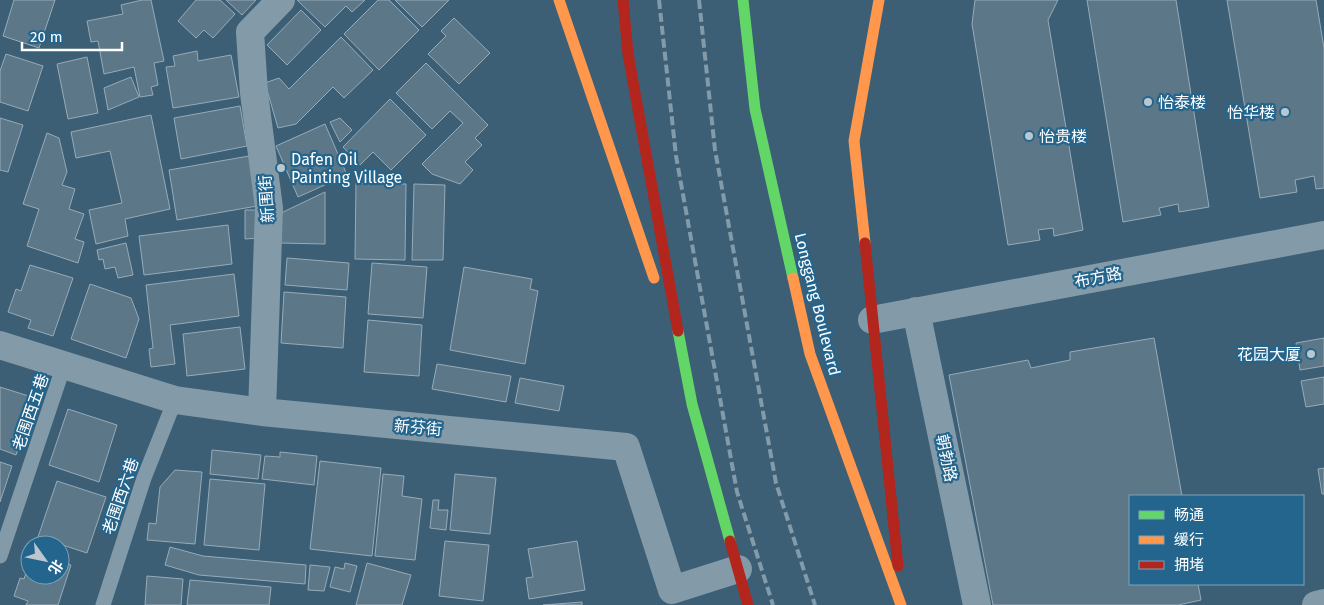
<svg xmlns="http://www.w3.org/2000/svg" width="1324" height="605" viewBox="0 0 1324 605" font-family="'Fira Sans','Noto Sans SC',sans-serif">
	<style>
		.building { fill: #5b7788; stroke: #97abb8 }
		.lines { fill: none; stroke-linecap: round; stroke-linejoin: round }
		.lane { stroke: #839ba9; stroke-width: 15 }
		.street { stroke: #839ba9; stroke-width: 28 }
		.fast { stroke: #63d668; stroke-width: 11 }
		.slow { stroke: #ff974d; stroke-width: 11 }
		.jam { stroke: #b3261e; stroke-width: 11 }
		.rail { stroke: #839aa8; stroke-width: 4; stroke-dasharray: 9 4; stroke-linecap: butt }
		.poi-dot { fill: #bbc7cf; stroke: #24658d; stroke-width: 2 }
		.labels { text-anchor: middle; stroke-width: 4.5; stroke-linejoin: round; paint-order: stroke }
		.poi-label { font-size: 16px; fill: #fff; stroke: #24658d; text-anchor: start }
		.street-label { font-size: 16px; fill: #fff; stroke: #24658d }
	</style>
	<rect width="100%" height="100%" fill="#3c5f75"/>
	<path class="building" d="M14,0h41l-16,48 -36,-12z
		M142,0h9l13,61 -10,2 4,22 -7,2 2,8 -13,2 -6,-30 -30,7 -6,-33 -7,1 -4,-21 36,-7 -2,-9z
		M196,0h24l15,14 -22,24 -9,-8 -8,8 -18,-17z
		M226,0h30l-14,15z
		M297,0h68l-13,12 -6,-6 -21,21z
		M378,0h11l30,30 -40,40 -35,-36z
		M395,0h54l-27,27z
		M975,0h83l-10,20 35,210 -29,6 -1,-8 -15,2 2,10 -32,5 -36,-221z
		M1087,0h89l33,207 -30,5 -1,-8 -19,4 2,7 -38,7z
		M1227,0h89l8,48v140l-8,1 -2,-13 -19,4 2,12 -37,6z
		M301,10l20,20 -34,35 -20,-20z
		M454,18l36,35 -31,31 -31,-30 18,-18 -5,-5z
		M341,37l32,33 -29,28 -11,-11 -37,37 -18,4 -13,-45 14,-5 10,11z
		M197,51l1,10 33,-6 8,42 -66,11 -7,-41 9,-1 -2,-10z
		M6,54l37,12 -15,45 -28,-9v-31z
		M87,57l11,56 -30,6 -11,-55z
		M426,63l62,62 -13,13 7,7 -17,17 8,8 -13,14 -28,-10 -10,-10 41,-41 -13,-12 -18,18 -36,-36z
		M131,77l8,20 -31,13 -4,-22z
		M390,99l36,36 -35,35 -18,-18 -13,13 -17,-18z
		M240,106l7,40 -66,13 -7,-41z
		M151,115l19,94 -45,10 3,17 -32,8 -7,-34 33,-7 -12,-52 -34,7 -5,-26z
		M0,118l23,7 -15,47 -8,-2z
		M340,118l12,12 -12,12 -10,-20z
		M325,124l22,51 -49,22 -22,-51z
		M47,133l12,5 8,34 -5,13 13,4 -6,20 15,5 -9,25 9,3 -6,21 -51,-17 12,-37 -16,-5z
		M249,156l8,50 -80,14 -8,-50z
		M356,183l50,1 -1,76 -50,-1z
		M414,184l31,1 -2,75h-31z
		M325,192v52l-45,-1 1,-30z
		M245,210h14v28l-14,1z
		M228,225l4,39 -88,11 -5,-39z
		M126,243l7,32 -15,3 -3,-11 -10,2 -2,-10 -4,1 -2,-10z
		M287,258l62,5 -2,27 -62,-5z
		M372,263l55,4 -4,51 -55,-4z
		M30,265l43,13 -20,58 -25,-8 3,-8 -23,-8 8,-23 5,2z
		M464,267l68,12 -2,10 8,2 -13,73 -75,-14z
		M234,274l5,42 -69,9 5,39 -24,3 -2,-18 4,-1 -7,-63z
		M90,284l41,14 8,21 -13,39 -55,-19z
		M284,292l62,5 -3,51 -62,-5z
		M368,320l54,5 -3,51 -55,-4z
		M240,327l5,42 -58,7 -4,-42z
		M1154,338l28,158h-52v88h68l3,16 -23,5h-185l-44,-230 79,-15 3,8 39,-8v-8z
		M1324,338v28l-24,4 -4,-27z
		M437,364l74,12 -5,26 -74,-13z
		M1324,377v27l-18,3 -5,-26z
		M520,378l44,8 -5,25 -44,-8z
		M0,387l35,11 -19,57 -16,-6z
		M68,409l49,16 -18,57 -50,-17z
		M212,450l49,5 -3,24 -48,-5z
		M280,452l37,4 -3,29 -52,-6 3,-23 15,1z
		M320,461l61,7 -9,88 -62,-7z
		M0,462l12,4 -12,36z
		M1324,468v26h-2l-4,-25z
		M175,470l27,2 -7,72 -48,-4 2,-17 7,1 4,-37z
		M383,474l21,2 -2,20 20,3 -7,61 -40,-4z
		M455,474l41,4 -6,56 -40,-4z
		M210,479l55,5 -6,66 -55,-5z
		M57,481l49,16 -19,56 -49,-16z
		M433,500h6l-1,10h10l-2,20 -16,-2z
		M445,541l44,4 -6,56 -44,-5z
		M577,541l8,49 -56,9 -3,-21 7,-1 -5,-28z
		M170,547l33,9 103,9 -1,19 -106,-9 -34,-10z
		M30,561v14h30v-14l11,4 -13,40h-32l2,-4 -14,-5 6,-18 4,1z
		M345,563l12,3 -7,26 -20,-5 5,-20 9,2z
		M367,563l44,12 -9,30h-46z
		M310,565l20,2 -6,24 -16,-1z
		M147,576l36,3 -2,26h-36z
		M190,580l81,7 -2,18h-82z
		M582,602v3h-39z"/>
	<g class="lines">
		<path class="lane" d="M0,556l64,-191
			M103,605l41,-127 31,-78"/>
		<path class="street" d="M916,311l61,294
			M872,320l452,-85
			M0,345l175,55 87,12 364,35 46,143 66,-21
			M262,412l7,-204 -15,-115 -4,-61 31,-32
			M1316,605l8,-2"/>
		<path class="fast" d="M743,0l12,109 38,169
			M678,331l14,73 38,137"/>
		<path class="slow" d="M559,0l95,278
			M865,243l-11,-102 25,-141
			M793,278l17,76 91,251"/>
		<path class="jam" d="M623,0l5,54 50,277
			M865,243l33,323
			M730,541l18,64"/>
		<path class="rail" d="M659,0l17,156 61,336 36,113
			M699,0l16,150 61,333 39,122"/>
	</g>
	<g class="poi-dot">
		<circle cx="1148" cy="102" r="5"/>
		<circle cx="1285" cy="112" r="5"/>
		<circle cx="1029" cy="136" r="5"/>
		<circle cx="281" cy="168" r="5"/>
		<circle cx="1311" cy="354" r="5"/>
	</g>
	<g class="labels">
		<g class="poi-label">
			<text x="1158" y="108">怡泰楼</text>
			<text x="1275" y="118" text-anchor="end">怡华楼</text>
			<text x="1039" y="142">怡贵楼</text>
			<text x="291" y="165">Dafen Oil<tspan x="291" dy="18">Painting Village</tspan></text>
			<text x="1301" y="360" text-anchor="end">花园大厦</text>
		</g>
		<g class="street-label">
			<text transform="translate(266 199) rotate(-94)" y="6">新围街</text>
			<text transform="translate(1098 277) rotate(-11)" y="6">布方路</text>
			<text transform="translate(818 304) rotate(76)" y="6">Longgang Boulevard</text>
			<text transform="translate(30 412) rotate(-71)" y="6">老围西五巷</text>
			<text transform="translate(418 427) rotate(5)" y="6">新芬街</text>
			<text transform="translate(947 458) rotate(78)" y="6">朝勃路</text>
			<text transform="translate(120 496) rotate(-71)" y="6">老围西六巷</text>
		</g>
	</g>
	<rect x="1129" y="495" width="175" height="90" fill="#24658d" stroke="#7ca3bb"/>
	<rect x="1139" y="511" width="25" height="8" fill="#63d668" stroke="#7ca3bb"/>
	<text x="1174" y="520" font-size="15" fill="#ffffff">畅通</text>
	<rect x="1139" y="536" width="25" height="8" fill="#ff974d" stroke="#7ca3bb"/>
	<text x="1174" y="545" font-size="15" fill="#ffffff">缓行</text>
	<rect x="1139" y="561" width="25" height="8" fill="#b3261e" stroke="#7ca3bb"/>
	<text x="1174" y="570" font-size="15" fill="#ffffff">拥堵</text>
	<g transform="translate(45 560) rotate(123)"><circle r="24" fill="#24658d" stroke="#7ca3bb"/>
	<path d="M0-4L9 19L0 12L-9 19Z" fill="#bbc7cf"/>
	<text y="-8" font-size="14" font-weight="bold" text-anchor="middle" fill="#ffffff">北</text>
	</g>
	<path d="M22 42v8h100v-8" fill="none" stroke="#ffffff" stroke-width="2.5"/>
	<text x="30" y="42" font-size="15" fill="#ffffff" stroke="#24658d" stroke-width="4" paint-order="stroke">20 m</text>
</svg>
